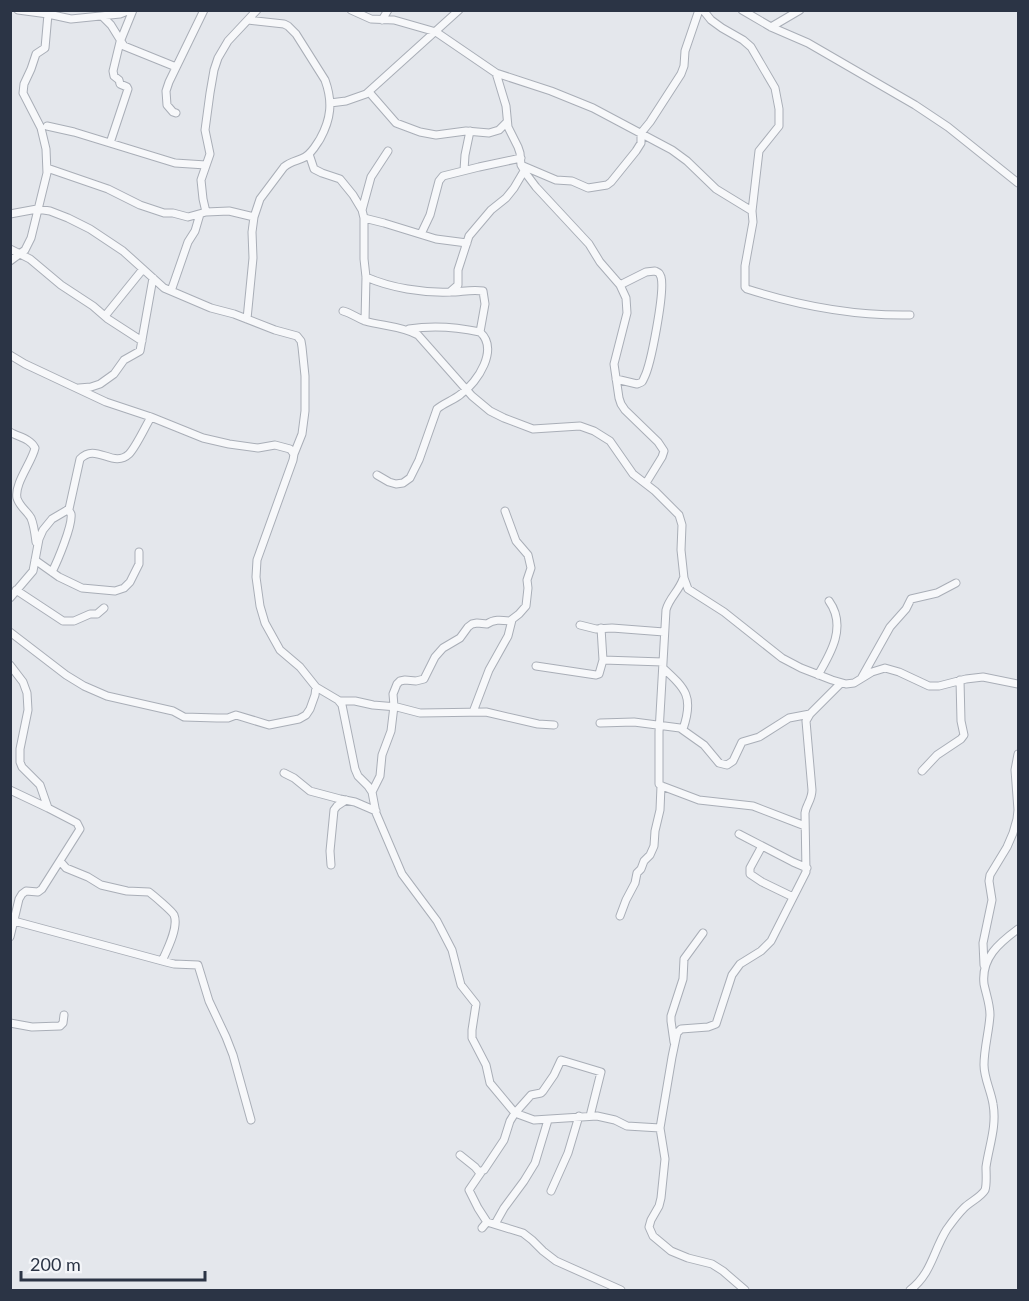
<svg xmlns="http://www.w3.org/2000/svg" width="1029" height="1301" viewBox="0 0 1029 1301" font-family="Lato,sans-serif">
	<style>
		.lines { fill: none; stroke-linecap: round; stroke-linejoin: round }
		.minor-casing { stroke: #a9aeb7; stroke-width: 9 }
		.minor { stroke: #f7f8fa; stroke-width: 7 }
	</style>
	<rect width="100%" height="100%" fill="#e4e7ec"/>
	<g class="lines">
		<defs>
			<path id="minor" d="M18,10l30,4 23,5 49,-5 10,-4
				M351,10l20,9 23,1 42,12 60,41 55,18 42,17 79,42 15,11 29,28 36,22 1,11 -8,44v21l2,2c53,17 107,27 163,26
				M703,10l8,10 11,8 21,12 8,7 24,41 4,21v17l-20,25 -7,60
				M742,10l29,17 37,16 107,62 33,22 70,56
				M103,17l8,8 13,21 52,21
				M382,20l6,-10
				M771,27l29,-17
				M496,73l10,33 2,21 10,20 2,6 1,12 6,10 9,12 53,57 11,18 20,23 6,13 1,15 -13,51 5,34 2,6 4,6 33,32 6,9 -2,6 -16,26
				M369,92l27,31 24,9 16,3 30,-4 23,2 10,-3 8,-8
				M330,103l16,-2 20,-7 93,-84
				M176,113l-3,-1 -6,-7 -1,-14 3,-9 35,-72
				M47,126l27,6 101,31 31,2
				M110,143l18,-54 -1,-2 -7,-3 -1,-4 -5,-4 -1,-5 7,-29 13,-32
				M309,154l5,15 8,4 18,6 13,16 9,15 2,8v41l2,18 -1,44
				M523,166l33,14 16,1 16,7 19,-3 4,-3 25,-31 5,-8v-10l9,-11 31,-48 3,-8 1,-15 14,-41
				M47,168l61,21 32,16 24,8h9l15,4 18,-5 23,-1 25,6
				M464,170l1,-15 5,-24
				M362,210l9,-33 17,-26
				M206,212l-3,-13 -2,-19 9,-26 -5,-24 5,-37 4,-23 4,-12 10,-17 29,-31
				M10,214l27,-5 13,2 18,7 22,11 33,22 41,37 47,20 23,6 41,16 22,6 4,5 1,6 3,29v35l-3,23 -8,20
				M364,218l20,5 52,16 31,4
				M421,234l9,-19 9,-34 4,-5 36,-9 42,-9
				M10,249l20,10 31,26 32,21 15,13 34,22
				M10,261l15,-11 6,-12 16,-65 -1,-24 -5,-21 -18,-35 1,-9 7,-15 5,-15 9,-6 3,-34
				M366,277c25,11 57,16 84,15 11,0 22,-3 33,-1l2,13 -5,28
				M171,291l17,-49 7,-11 5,-17
				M450,292l8,-7v-15l11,-34 22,-26 15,-12 8,-10 10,-17
				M343,311c8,2 14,7 22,10 17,5 37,5 53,14l54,61 18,15 14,7 29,11 47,-3 14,5 16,10 23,33 22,17 24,24 3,10 -1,25 3,28 4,11 36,23 58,46 19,10 31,12 14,4 8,-1 18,-11 13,-4 14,4 30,14h10l27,-7 17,-2 35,7
				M105,316l38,-47
				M247,319l6,-61 -1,-26 2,-15 6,-18 24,-32c7,-6 14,-6 21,-10 7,-4 11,-12 15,-18 11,-20 13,-37 5,-59l-29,-46 -8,-8 -4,-2 -36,-4
				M10,355l15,9 81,38 45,15 52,21 26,6 29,4 17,-3 15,4 4,5 -1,6 -36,100 -1,17 4,29 5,17 15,27 20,17 16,20 22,13 4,5 13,64 3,7 10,10 4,6 4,21 26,61 35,47 15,29 9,35 15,19 -4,26v8l14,27 4,18 25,30 19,7 63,-4 18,4 12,6 33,2
				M616,379l21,5c5,-2 5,-1 7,-6 7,-13 21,-87 17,-101 -2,-5 -2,-4 -6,-6l-9,1 -26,13
				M79,388l12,-1 9,-3 14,-10 10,-14 16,-9 13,-73
				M10,432c8,5 20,6 25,16 -3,14 -21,36 -18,50 2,8 10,13 14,20 3,7 4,16 5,24
				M377,475l12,7 7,2 7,-1 7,-5 9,-18 18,-51c7,-6 17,-9 24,-15 17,-12 38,-45 19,-62 -23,-5 -47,-7 -71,-3
				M35,560l24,17 23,11 33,3 9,-3 6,-6 9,-18v-12
				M52,572c5,-10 21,-47 19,-58 -1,-2 -2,-3 -3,-5
				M683,579c-4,12 -14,19 -17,31l-7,122v52l3,2 37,14 54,6 52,20
				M16,590l47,31h11l16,-7h7l7,-6
				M10,598l23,-27 6,-32 4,-9 9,-11 17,-10 11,-50c16,-17 33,10 49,-5 7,-7 16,-27 22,-37
				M580,625l16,4 16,-1 52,4
				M10,632l56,43 18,11 23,10 66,15 11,6 33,1h11l8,-3 33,10 30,-6 7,-4 4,-6 5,-14 1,-8
				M603,660l60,2
				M10,665l13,17 4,11 1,17 -8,39v13l2,5 18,18 8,23 29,15 3,6 -38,60 -4,3 -12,-1 -4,3 -3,5 -9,38
				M536,666l60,9 3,-1 4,-14 -2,-32
				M663,668c23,21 31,29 20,61
				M818,675c13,-22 29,-49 11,-74
				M862,677l28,-50 16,-18 5,-10 26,-6 19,-10
				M340,701h15l18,4 24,2 23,6 66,-1 52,12 16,1
				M473,712l16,-42 19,-34 4,-16
				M600,723l34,-1 46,6 24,17 15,18 8,2 6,-4 9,-19 17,-5 30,-19 21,-4
				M922,771l15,-16 24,-16 3,-4 -3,-14 -1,-41
				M284,773l10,5 16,13 30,8 15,3 21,9
				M10,790l38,18
				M372,792l8,-16 2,-21 9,-24 3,-25 -1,-12 4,-10 3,-3 5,-1 11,1 8,-2 11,-22 8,-9 17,-10 8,-11 4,-3 5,-1 10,1c7,-5 14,-4 23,-3l9,-7 7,-8 2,-18 -1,-8 4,-12 -3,-13 -12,-14 -11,-30
				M739,834l54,28 14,6
				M762,846l-12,22v6l12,8 31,15
				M60,861l6,7 22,9 13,8 26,6 22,1c4,3 23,19 25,23 5,12 -7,35 -12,46
				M331,865l-1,-14 4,-41 3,-4 9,-6
				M620,916l6,-16 9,-17 2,-10 4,-4 3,-8 6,-6 4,-9 1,-15 5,-21 1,-24
				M14,921l152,41 8,2 24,1 11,36 17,36 7,18 18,65
				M984,965l-1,-22 9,-43 -3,-19 1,-6 17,-28 6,-14 4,-14 1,-9 -3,-40 3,-16
				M10,1023l22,4 28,-1 3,-3 1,-8
				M674,1042l-3,-21v-5l12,-37 1,-20 19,-26
				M460,1155l15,12 4,5 5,-2 20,-30 6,-19 5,-8 16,-18 10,-2 2,-2 11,-16 7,-15 40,12 -11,44
				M551,1191l17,-38 11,-37
				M487,1222l36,11 9,7 11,11 13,10 65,29
				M495,1224l9,-16 20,-27 11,-18 13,-43
				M482,1228l5,-6 -9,-14 -9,-18 13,-19
				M745,1290l-22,-19 -11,-7 -24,-6 -17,-7 -18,-15 -4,-9 2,-7 8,-14 2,-8 4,-39 -5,-31 12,-71 5,-24 4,-4 27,-2 8,-3 16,-49 8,-11 21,-13 10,-10 35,-69 -1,-59c1,-8 7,-13 7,-23l-6,-69 4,-7 31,-31
				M910,1290c22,-17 23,-39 37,-61 5,-7 11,-15 17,-21 6,-6 17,-11 21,-18 2,-6 1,-16 1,-23 3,-21 11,-41 7,-63 -2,-13 -9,-26 -9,-39 0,-17 5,-33 6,-50 0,-11 -4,-21 -6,-31 -3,-26 15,-41 34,-55"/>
		</defs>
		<use href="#minor" class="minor-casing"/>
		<use href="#minor" class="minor"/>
	</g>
	<rect width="1029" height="1301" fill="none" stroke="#2b3445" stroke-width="24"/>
	<path d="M21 1271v9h184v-9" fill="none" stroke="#2b3445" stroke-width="3"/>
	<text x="30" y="1271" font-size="18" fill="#2b3445" stroke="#f4f6f9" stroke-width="4.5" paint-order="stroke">200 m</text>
</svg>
